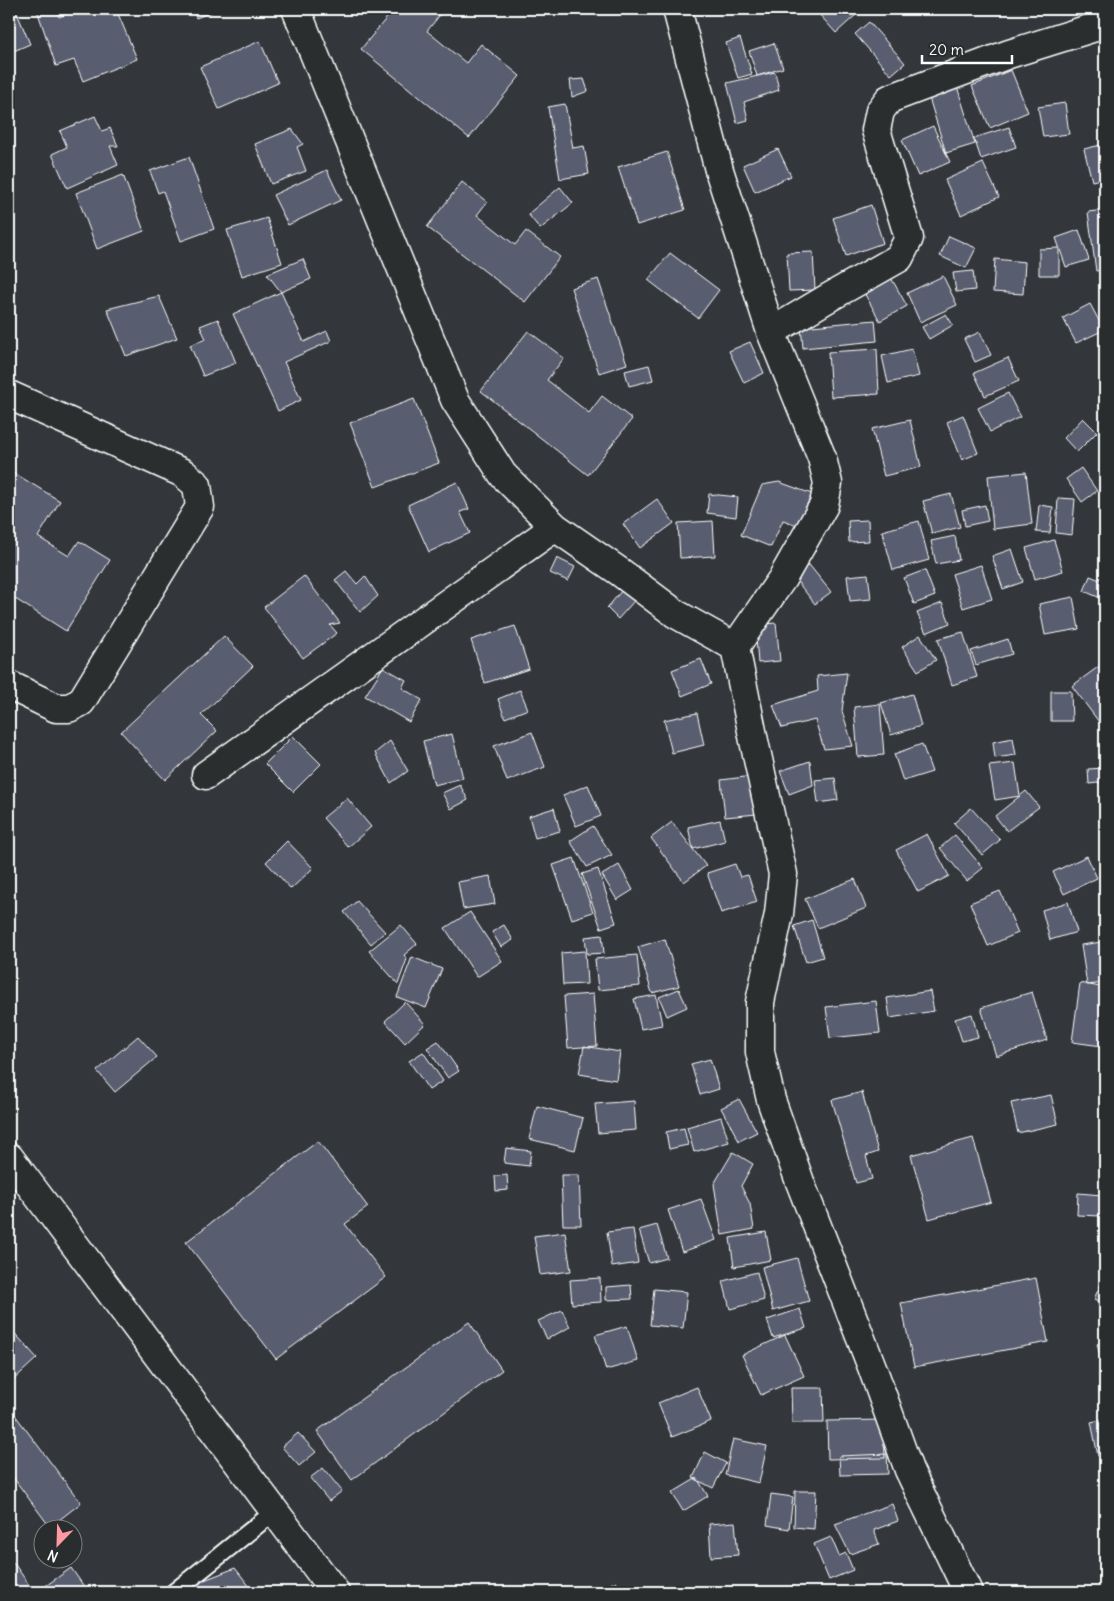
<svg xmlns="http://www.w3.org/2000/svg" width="1114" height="1601" viewBox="0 0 1114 1601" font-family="Delius,sans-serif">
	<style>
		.building { fill: #595d6f; stroke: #fff }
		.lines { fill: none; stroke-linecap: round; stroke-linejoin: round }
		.lane-casing { stroke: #fff; stroke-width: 20 }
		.street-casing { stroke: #fff; stroke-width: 31 }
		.secondary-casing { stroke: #fff; stroke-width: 31 }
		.lane { stroke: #2a2d2e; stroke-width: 16 }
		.street { stroke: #2a2d2e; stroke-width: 28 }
		.secondary { stroke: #2a2d2e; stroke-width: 28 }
	</style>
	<rect width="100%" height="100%" fill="#33373b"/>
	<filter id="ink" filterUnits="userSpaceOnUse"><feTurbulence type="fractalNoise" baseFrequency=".02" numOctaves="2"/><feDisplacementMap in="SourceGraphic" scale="10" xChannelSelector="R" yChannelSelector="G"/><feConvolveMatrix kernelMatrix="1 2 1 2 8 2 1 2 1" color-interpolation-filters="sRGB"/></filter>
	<g filter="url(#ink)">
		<path class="building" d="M40,9h16l3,8 20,-8h37l21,50 -54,22 -9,-21 -18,6 -19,-56z
			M192,9h28l-24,9z
			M394,9h47l2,2 -16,20 39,32 15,-19 39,32 -51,62 -108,-89z
			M825,9h28l4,5 -21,19 -17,-19z
			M17,13l13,31 -21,9v-37z
			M869,22l36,41 -14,12 -36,-41z
			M740,38l12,36 -14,4 -12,-35z
			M260,41l18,42 -59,26 -19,-42z
			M774,43l9,25 -26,8 -8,-25z
			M1105,47v17l-6,-15z
			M1011,70l17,42 -38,16 -18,-42z
			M775,72l4,18 -35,12 4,18 -11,3 -10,-40z
			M584,79l4,12 -16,6 -2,-17z
			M955,80l20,64 -29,9 -20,-65z
			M1065,103l4,31 -26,3 -5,-30z
			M565,104l8,44 11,-2 5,28 -29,5 -12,-72z
			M95,116l7,15 8,-3 8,18h-8l8,19 -51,23 -15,-34 15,-7 -7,-16z
			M933,126l17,36 -32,14 -16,-36z
			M1009,127l7,20 -35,12 -7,-21z
			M292,129l11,15 -6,3 9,24 -35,13 -16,-40z
			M1105,144v34l-13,3 -8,-32z
			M778,149l13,27 -36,16 -12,-27z
			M667,152l18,58 -48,15 -19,-58z
			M189,157l25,72 -33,12 -18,-50 -5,2 -8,-22z
			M983,163l16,34 -38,18 -16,-35z
			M327,170l14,30 -53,25 -15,-30z
			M123,175l21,56 -47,18 -21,-56z
			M462,182l25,20 -10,13 38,30 11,-14 34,26 -35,45 -98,-75z
			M560,187l13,16 -33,26 -12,-15z
			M871,205l12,38 -37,13 -13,-38z
			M1105,210v60l-9,1 -8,-59z
			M267,218l15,45 -40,13 -15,-46z
			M1079,230l10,30 -23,7 -10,-29z
			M949,236l27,12 -10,20 -26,-12z
			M1059,248v27h-20v-26z
			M813,252l2,38 -26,1 -2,-38z
			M670,253l49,37 -21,28 -50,-38z
			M303,259l8,20 -30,13 -14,-18z
			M995,259l30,3 -2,32 -30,-2z
			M973,271l2,19 -19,2 -3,-19z
			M890,276l17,30 -27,15 -17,-30z
			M943,276l14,29 -37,17 -13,-29z
			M1105,276v22l-4,-21z
			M598,279l29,85 -28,9 -28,-85z
			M281,292l23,50 23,-11 4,10 -47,21 17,38 -23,11 -45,-97z
			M159,296l18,42 -51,18 -19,-47z
			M1090,304l14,26 -28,13 -13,-25z
			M946,314l7,11 -24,14 -7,-12z
			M218,319l18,44 -33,13 -13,-31 16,-6 -6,-13z
			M875,320l2,21 -74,7 -2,-21z
			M528,331l36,27 -17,22 42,33 13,-17 30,23 -44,56 -107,-84z
			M980,332l11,23 -16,7 -11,-23z
			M750,342l14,31 -20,10 -15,-32z
			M877,349l2,45 -48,3 -3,-45z
			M912,349l7,27 -31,7 -6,-27z
			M1008,358l11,23 -34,15 -11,-23z
			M649,365l4,15 -24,6 -4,-15z
			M1008,393l12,24 -30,15 -12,-24z
			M414,399l25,64 -64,24 -25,-64z
			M963,415l15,38 -16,7 -15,-38z
			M1083,418l14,14 -20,20 -13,-14z
			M910,420l11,47 -37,9 -12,-47z
			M1081,468l16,23 -15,11 -16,-23z
			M1026,472l6,52 -39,5 -5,-53z
			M14,473l46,28 -22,36 31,19 10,-15 31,19 -44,71 -57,-36v-114z
			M457,482l12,27 -9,3 10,21 -41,19 -21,-47z
			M779,482l33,12 -15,31 -14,-5 -12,27 -30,-12 21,-50z
			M709,494l29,3 -2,20 -29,-4z
			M951,494l9,33 -28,7 -9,-33z
			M1058,498l17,1 -3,36 -16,-2z
			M657,499l17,24 -34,25 -17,-24z
			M985,505l3,16 -23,5 -3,-16z
			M1039,505l14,2 -3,26 -14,-1z
			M868,520l1,21 -20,1 -1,-21z
			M713,521l2,35 -35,2 -2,-35z
			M919,521l10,39 -36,10 -11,-39z
			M955,536l4,24 -23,4 -5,-23z
			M1054,540l9,31 -28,8 -9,-31z
			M1012,549l11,33 -20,7 -11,-33z
			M557,558l18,9 -7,14 -18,-8z
			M806,561l25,31 -16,12 -24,-30z
			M981,565l11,34 -29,9 -11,-34z
			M925,570l10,26 -21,8 -10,-26z
			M346,571l11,13 8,-8 13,20 -18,16 -25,-32z
			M868,574l3,25 -21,2 -3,-25z
			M304,576l36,47 -10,2 7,8 -34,25 -39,-51z
			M1090,576l15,6v18l-21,-9z
			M623,589l12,11 -17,19 -11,-11z
			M1073,597l6,32 -34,6 -6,-31z
			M942,603l8,20 -24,10 -9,-20z
			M776,623l4,38 -22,2 -3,-38z
			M515,626l14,43 -44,14 -14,-43z
			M963,632l14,45 -25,8 -14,-46z
			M920,635l16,25 -18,11 -16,-24z
			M224,636l29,30 -52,49 16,16 -52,49 -44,-48z
			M1008,639l4,15 -36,11 -5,-14z
			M701,659l10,25 -29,12 -10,-26z
			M1105,662v55l-6,5 -27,-36z
			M383,667l23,13 -4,8 20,12 -13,22 -44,-26z
			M847,673l-5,38 11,35 -29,3 -9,-29 -33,8 -9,-23 45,-14 -1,-15z
			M520,690l8,19 -23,9 -7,-19z
			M1051,691h20l1,30h-21z
			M912,694l9,32 -30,9 -10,-32z
			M880,704l4,51 -26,2 -4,-50z
			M697,713l7,32 -32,8 -8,-33z
			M532,732l13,35 -38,14 -13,-35z
			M452,734l11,44 -29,7 -11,-44z
			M293,736l28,28 -28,28 -28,-28z
			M1013,738l3,17 -21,3 -2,-16z
			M390,741l18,30 -17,12 -16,-30z
			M922,744l10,28 -29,9 -9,-27z
			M810,761l3,24 -24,9 -9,-23z
			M1015,763l5,33 -25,4 -6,-34z
			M1105,768v14l-16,2 -1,-15z
			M753,776l4,38 -32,3 -4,-37z
			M835,778l3,22 -20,3 -3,-23z
			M460,785l8,15 -17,9 -9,-16z
			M588,785l13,31 -25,10 -13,-31z
			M1026,791l13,16 -32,24 -12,-15z
			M347,798l24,29 -23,20 -25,-29z
			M554,808l6,23 -25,7 -6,-22z
			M971,808l29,32 -18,15 -28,-32z
			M720,820l5,21 -32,8 -5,-22z
			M672,822l34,44 -22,16 -33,-44z
			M593,826l19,29 -25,12 -17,-26z
			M927,834l22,42 -31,16 -22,-42z
			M955,835l28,33 -16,13 -27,-33z
			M287,841l26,27 -22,21 -25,-27z
			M1087,856l10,22 -33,16 -11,-22z
			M574,858l19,54 -21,7 -19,-54z
			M735,864l5,13 8,-2 9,27 -36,11 -14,-40z
			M619,865l14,25 -16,10 -15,-25z
			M598,869l18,54 -15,5 -19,-54z
			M490,876l5,28 -32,5 -5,-27z
			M855,879l11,29 -48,20 -13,-29z
			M1000,891l18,42 -30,13 -18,-43z
			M357,901l28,31 -14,12 -27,-32z
			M1068,902l9,30 -27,8 -8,-30z
			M470,912l32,49 -25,16 -32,-49z
			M812,920l11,37 -17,5 -12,-36z
			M401,925l16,19 -13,11 3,4 -9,25 -29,-33z
			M504,925l9,15 -12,7 -9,-15z
			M602,935l2,18 -17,1 -2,-17z
			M665,939l14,47 -27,7 -14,-46z
			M1102,942l3,19v22l-18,2 -6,-40z
			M585,951l2,33 -24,1 -2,-32z
			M637,955l3,31 -42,4 -3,-31z
			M412,957l30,12 -16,39 -29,-11z
			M1080,983l25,5v44l-3,14 -30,-4z
			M679,989l8,18 -20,9 -8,-19z
			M930,991l4,20 -44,7 -3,-20z
			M1032,992l15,48 -51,16 -15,-48z
			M593,994l4,52 -29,2 -4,-52z
			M656,995l6,30 -21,4 -7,-30z
			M876,1001l4,32 -50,5 -4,-31z
			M405,1002l20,22 -20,19 -20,-22z
			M972,1014l6,23 -16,4 -7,-22z
			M138,1036l19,21 -42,35 -18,-21z
			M438,1041l21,30 -11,7 -21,-30z
			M584,1046l36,6 -4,28 -37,-6z
			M423,1052l20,29 -14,9 -20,-29z
			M710,1059l9,30 -19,6 -9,-31z
			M862,1092l16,60 -12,4 6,23 -16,4 -24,-83z
			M1051,1095l7,29 -40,9 -7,-30z
			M739,1099l18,33 -18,9 -18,-33z
			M634,1101l2,29 -38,3 -3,-29z
			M537,1106l46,12 -8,32 -46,-11z
			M721,1117l8,25 -35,10 -7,-25z
			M684,1128l4,17 -19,4 -3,-17z
			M973,1138l18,64 -62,17 -18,-64z
			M318,1141l50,66 -23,17 41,53 -110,82 -90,-117z
			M506,1148l25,3 -2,15 -25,-3z
			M733,1152l20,12 -12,22 9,18 4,25 -32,6 -8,-51z
			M507,1175l1,15 -12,1 -1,-15z
			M561,1175h18l2,50h-18z
			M1078,1193l24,2 -1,21 -24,-1z
			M701,1199l15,41 -34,12 -14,-42z
			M657,1225l10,33 -18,5 -10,-33z
			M633,1229l5,34 -26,4 -5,-35z
			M565,1232l6,39 -31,4 -6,-39z
			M766,1232l5,28 -37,7 -4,-29z
			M797,1258l12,43 -36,10 -11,-44z
			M757,1272l7,28 -34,9 -7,-28z
			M1105,1275v29l-11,-5z
			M600,1278l1,24 -29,2 -2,-24z
			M1036,1278l12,64 -134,25 -13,-64z
			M631,1285l1,14 -26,1v-13z
			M654,1289l33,3 -4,36 -33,-3z
			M800,1309l6,19 -33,10 -6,-18z
			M562,1310l8,17 -23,12 -9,-18z
			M469,1322l33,48 -150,110 -35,-49z
			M627,1326l11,35 -32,9 -11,-35z
			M9,1327l28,31 -28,26z
			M785,1335l19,41 -43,19 -19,-40z
			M1105,1341v34l-8,-31z
			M697,1387l14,34 -39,16 -14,-34z
			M791,1388h32l1,35h-32z
			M9,1407l72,96 -31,24 -41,-55z
			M1105,1419v35l-7,2 -7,-34z
			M884,1420l1,38 -57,1 -1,-38z
			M298,1433l18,19 -17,14 -17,-19z
			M733,1439l34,7 -8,37 -34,-8z
			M705,1452l21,11 -13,25 -20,-10z
			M887,1454l1,20 -48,1 -1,-19z
			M323,1468l19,23 -13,10 -19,-23z
			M697,1478l11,18 -25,15 -11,-18z
			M795,1491h21l-2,38 -20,-2z
			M771,1494l22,3 -4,32 -22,-4z
			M892,1504l6,17 -24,9 5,14 -29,10 -15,-30z
			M735,1522l3,33 -27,2 -2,-33z
			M831,1537l8,19 7,-3 7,17 -24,10 -15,-36z
			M13,1562l21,30h-25v-27z
			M71,1568l17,24h-51z
			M235,1568l19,24h-70l5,-6z
			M616,1581l7,11h-26z"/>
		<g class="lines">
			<defs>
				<path id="lane" d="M174,1592l101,-81"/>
				<path id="street" d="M296,9l159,391 48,75 52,52 65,45 56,42 59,33
					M677,9l42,161 52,162 51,126 6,25 -4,22 -42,74 -47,68 19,94 29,133 -4,40 -19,88v50l11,48 29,82 72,185 37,103 59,122
					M771,332l57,-34 71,-40 10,-20 -33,-108 4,-19 9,-12 120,-45 96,-30
					M9,395l174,78 14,12 3,22 -119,195 -12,6h-13l-47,-23
					M206,775l349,-248"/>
				<path id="secondary" d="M9,1157l326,435"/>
			</defs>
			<use href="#lane" class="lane-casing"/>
			<use href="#street" class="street-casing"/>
			<use href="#secondary" class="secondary-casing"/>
			<use href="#lane" class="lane"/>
			<use href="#street" class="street"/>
			<use href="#secondary" class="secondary"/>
		</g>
	</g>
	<rect width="1114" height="1601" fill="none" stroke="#2a2d2e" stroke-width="30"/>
	<rect x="15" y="15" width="1084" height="1571" fill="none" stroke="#fff" stroke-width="2" filter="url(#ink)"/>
	<g transform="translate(58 1544) rotate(203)"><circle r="24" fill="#2a2d2e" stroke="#7f8182"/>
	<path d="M0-4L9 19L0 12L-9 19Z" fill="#ff9aa2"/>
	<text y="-8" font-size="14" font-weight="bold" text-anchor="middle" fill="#ffffff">N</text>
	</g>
	<path d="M922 55v8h90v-8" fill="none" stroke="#ffffff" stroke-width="2.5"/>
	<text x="929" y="55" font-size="15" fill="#ffffff" stroke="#2a2d2e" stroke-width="4" paint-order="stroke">20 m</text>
</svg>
